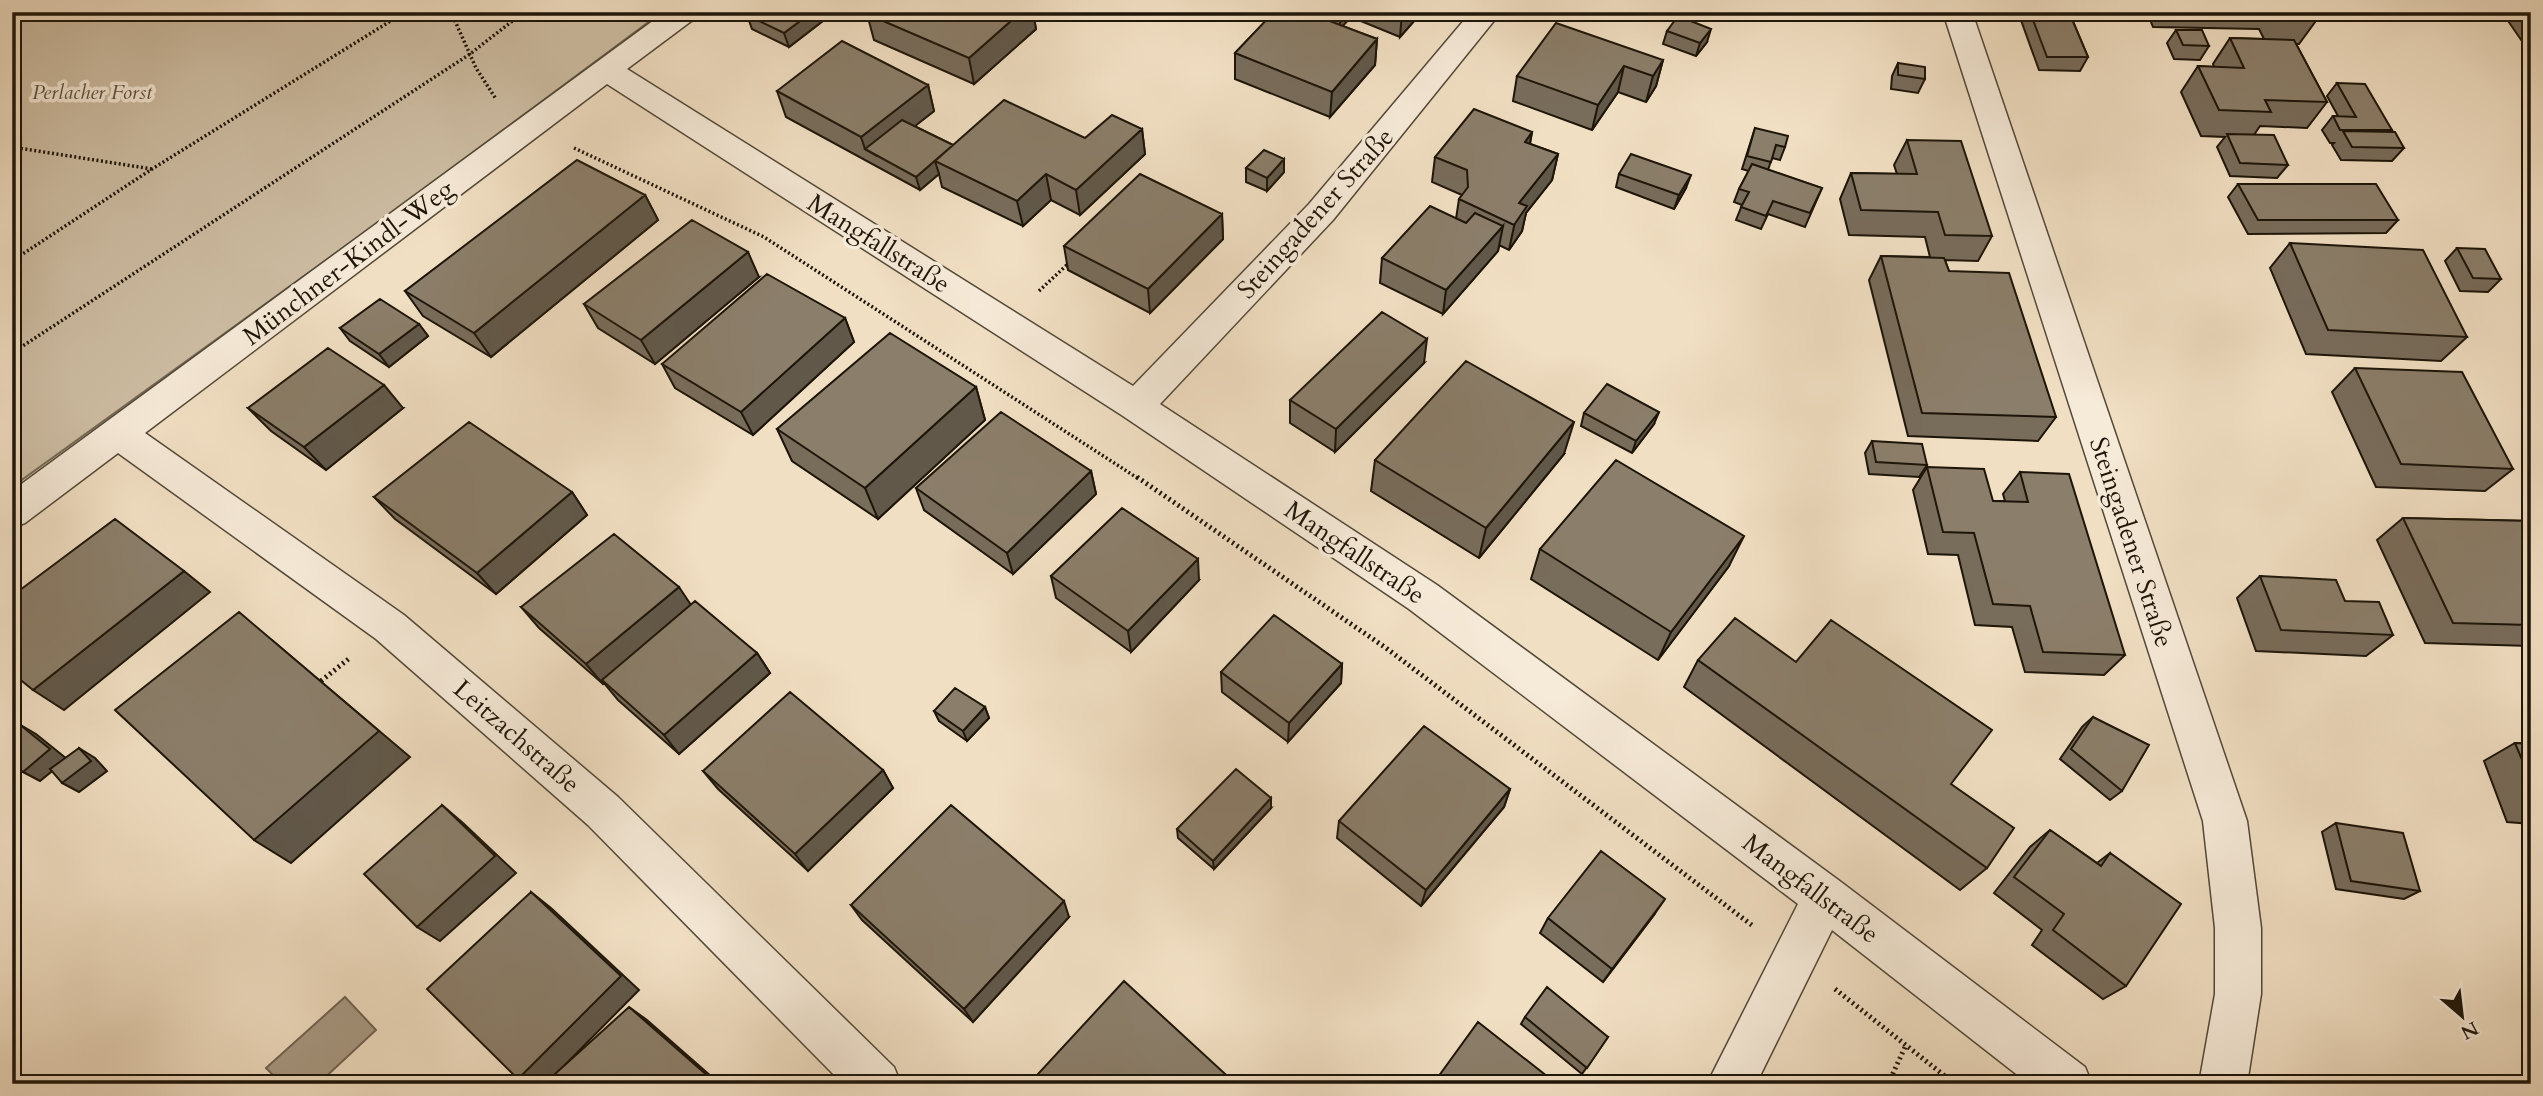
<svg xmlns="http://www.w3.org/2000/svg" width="2543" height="1096" viewBox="0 0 2543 1096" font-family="Cardo,serif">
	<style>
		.green { fill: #cdbda3; stroke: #756956; stroke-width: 2 }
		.water { fill: #a99a84; stroke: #716553; stroke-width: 2 }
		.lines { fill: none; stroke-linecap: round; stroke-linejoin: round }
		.street-casing { stroke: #524838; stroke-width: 3 }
		.path-far1 { stroke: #1d1509; stroke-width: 3.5; stroke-dasharray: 2 2.5; stroke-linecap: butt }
		.path { stroke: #1d1509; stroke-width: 5; stroke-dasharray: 2 3.5; stroke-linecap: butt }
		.street { fill: #f6ead8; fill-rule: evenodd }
		.wall { fill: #786c5b; stroke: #1d1509; stroke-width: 2 }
		.shaded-wall { fill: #61584a; stroke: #1d1509; stroke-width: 2 }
		.building { fill: #8b7e6a; stroke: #1d1509; stroke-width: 2 }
		.labels { text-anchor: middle; stroke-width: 7; stroke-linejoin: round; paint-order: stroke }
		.far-park-label { font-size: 21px; font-style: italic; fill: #5b503f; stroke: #f6ead8 }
		.street-label { font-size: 26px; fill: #1d1509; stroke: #f6ead8 }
	</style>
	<rect width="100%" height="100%" fill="#f1dfc3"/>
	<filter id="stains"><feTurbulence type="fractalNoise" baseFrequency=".00286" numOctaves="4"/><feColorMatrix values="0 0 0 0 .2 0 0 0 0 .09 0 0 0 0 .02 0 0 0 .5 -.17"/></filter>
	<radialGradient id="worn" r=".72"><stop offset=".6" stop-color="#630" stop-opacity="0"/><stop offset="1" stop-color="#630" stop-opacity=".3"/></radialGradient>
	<path class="green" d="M12,12h650l-250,186 -400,289z"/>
	<path class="water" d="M345,997l31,33 -58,54h-36l-16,-16z"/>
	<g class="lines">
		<defs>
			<path id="street" d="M665,12h33l-4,7 -67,50 506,317 176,-182 162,-192h30l-168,208 -173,184 277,181 404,297 244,185 7,17h-63l-197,-154 -76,154h-49l91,-180 -389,-295 -286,-193 -516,-332 -462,349 259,182 214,182 276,270 7,17h-58l-255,-259 -212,-186 -258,-186 -93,70 -13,5v-37z
				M1943,12h29l275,809 14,107v66l-14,90h-48l16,-90v-66l-12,-107z"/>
		</defs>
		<use href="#street" class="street-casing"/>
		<path class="path-far1" d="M451,12l25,56 20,31
			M12,147l140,22
			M574,148l190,89 375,242
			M12,261l140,-92 253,-157
			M1039,291l32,-30
			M12,353l458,-299 54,-42"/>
		<path class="path" d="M1137,477l249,171 367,278
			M321,681l30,-24
			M1835,989l120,95
			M1888,1084l18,-39"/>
		<use href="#street" class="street"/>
	</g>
	<path class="wall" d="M751,12h71l2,8 -35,27 -37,-18 -5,-14z
		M870,12h163l3,17 -62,55 -100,-44 -7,-26z
		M1274,12h148l-22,25 -49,-20 -9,9 35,13 -2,26 -45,52 -95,-38v-26z
		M2018,12h51l19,45 -8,14 -41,-1z
		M2147,12h167l4,6 -19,26h-3l31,58 -20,26 -47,-2 -6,9 34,30 -11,13 -47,-2 -13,-29 8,-10 -24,-1 -20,-44 17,-26 16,1 -1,-3 17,-26 34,1 -5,-10 -106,-2z
		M2502,12h29v35h-5z
		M2176,30l33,16 -9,14 -26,-1 -7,-16z
		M1667,31l40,11 -11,14 -33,-12z
		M1663,60l-7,26 -10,16 -28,-10 -26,38 -79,-29 4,-25z
		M1898,63l27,16 -7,14 -27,-4 1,-13z
		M2337,83l55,47 -1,2 13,16 -12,13 -51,-1 -9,-15 2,-2h-4l-8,-13 11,-14h5l-11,-20z
		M928,85l6,26 -20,15 39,19 132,-7 57,-9 3,25 -65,61 -29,-15 -28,26 -81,-39 -3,-13 -19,16 -134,-73 -9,-26z
		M1755,128l30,19 -5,13 -8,-2 -4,12 54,18 -17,39 -37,-13 -7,15 -25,-9 6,-15 -8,-3 5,-13 10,-18 -7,-2z
		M1532,132l-2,12 28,10 -6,26 -26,33 -4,18 -13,19 -10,-5 -1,6 -55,63 -63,-31 2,-25 74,-39 3,-20 3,-4 -30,-13 3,-25z
		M1907,140l85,96 -14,25 -33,-1 4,11 107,146 -18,24 -130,-5 -39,-156 12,-24 49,1 -5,-20 -76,-2 -9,-36 11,-26 46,1 -3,-9z
		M1284,159v13l-17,19 -21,-9v-14z
		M1619,174l67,14 -12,21 -58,-22z
		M2238,184l160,36 -12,13 -138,1 -20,-37z
		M645,195l13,25 -167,137 -68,-41 -18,-25z
		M1222,214l1,25 -73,74 -82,-43 -4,-24z
		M2290,243l177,94 -26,24 -135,-7 -36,-86z
		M2457,248l44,31 -13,13 -28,-1 -15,-30z
		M759,277l-104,87 -57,-36 -14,-24z
		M845,318l9,24 -101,93 -78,-47 -13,-24z
		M419,324l9,12 -39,31 -39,-26 -10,-13z
		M1424,363l-89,89 -45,-29v-23z
		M2355,368l158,101 -28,22 -109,-4 -44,-95z
		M976,387l9,33 -107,99 -86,-58 -15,-32z
		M248,408h155l-77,62 -55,-39z
		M1584,413l70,11 -22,29 -51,-27z
		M1872,441l55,24 -8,12 -50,-3 -4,-21z
		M1564,454l-85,104 -108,-67 4,-31z
		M1927,467l66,34h12l-2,-7 17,-22 105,183 -21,20 -79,-3 -13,-45 -37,-2 -17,-70 -30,-1 -15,-64z
		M1091,471l5,23 -83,80 -89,-64 -8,-22z
		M572,492l15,23 -91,79 -101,-75 -21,-22z
		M2403,518l128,3v125l-106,-3 -48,-103z
		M1540,549l189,17 -71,94 -127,-81z
		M1051,576l148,4 -68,72 -75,-54z
		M2260,576l85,25 48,34 -27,21 -110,-5 -19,-53z
		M690,605l67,48 13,20 -91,81 -61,-54 -14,-17 -1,1 -64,-56 -18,-21z
		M1698,660l98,2 155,122 36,84 -27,22 -276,-203z
		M1342,664l-1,19 -53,59 -66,-50 -1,-20z
		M985,707l4,11 -22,23 -28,-20 -5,-10z
		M2093,717l29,74 -12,9 -50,-41 22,-32z
		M2515,743l16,1v80l-24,-2 -23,-61z
		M883,770l10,18 -85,83 -90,-82 -15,-18z
		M1510,789l-6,18 -83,99 -84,-68 2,-17z
		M1271,808l-57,61 -36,-31 -1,-9z
		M2336,823l84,68 -16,8 -68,-10 -14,-57z
		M2050,830l47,33 13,-10 16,133 -23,13 -71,-54 10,-15 -48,-37 36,-46z
		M851,905l218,12 -96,105 -111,-102z
		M1654,915l-51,67 -63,-49 8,-15z
		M1525,1017l83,20 -26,37 -61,-50z"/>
	<path class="shaded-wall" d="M812,12h10l2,8 -35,27 -5,-14z
		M1021,12h12l3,17 -62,55 -5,-26z
		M1340,12h11v5l-11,12z
		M1402,12h20l-22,25z
		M1711,29l-4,13 -11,14 4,-13z
		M1377,39l-2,26 -45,52 2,-25z
		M1663,60l-7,26 -10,16 7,-26z
		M1624,66l-6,26 -26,38 6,-25z
		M928,85l6,26 -57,45 -12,-7 -4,-12z
		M1142,129l3,25 -65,61 -4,-25z
		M1532,132l-5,25 -2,-15z
		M953,145l-18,16 4,13 -19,16 -4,-13z
		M1558,154l-6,26 -26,33 -4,18 -13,19 10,-47z
		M1284,159v13l-17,19v-13z
		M1046,174l5,26 -28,26 -6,-25z
		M1691,175l-5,13 -12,21 5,-14z
		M645,195l13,25 -167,137 -17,-24z
		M1222,214l1,25 -73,74 -2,-24z
		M1503,226l-5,25 -55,63 3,-24z
		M748,252l11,25 -104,87 -14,-24z
		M845,318l9,24 -101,93 -12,-23z
		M419,324l9,12 -39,31 -10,-13z
		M1427,339l-3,24 -89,89 1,-23z
		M384,385l19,23 -77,62 -22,-23z
		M976,387l9,33 -107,99 -13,-31z
		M1659,412l-5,12 -22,29 4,-12z
		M1574,422l-10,32 -85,104 7,-30z
		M1091,471l5,23 -83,80 -6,-21z
		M572,492l15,23 -91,79 -19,-21z
		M1744,536l-15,30 -71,94 13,-28z
		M1198,559l1,21 -68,72 -3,-21z
		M184,571l26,21 -146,118 -31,-20z
		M679,587l14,21 -91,72 2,3 -1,1 -17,-20z
		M273,641l137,116 -119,106 -37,-23z
		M757,653l13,20 -91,81 -15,-19z
		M1342,664l-1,19 -53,59 1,-19z
		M985,707l4,11 -22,23 -4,-10z
		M19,724l17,10 31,25 -27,22 -17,-9z
		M79,748l16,10 12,13 -28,21 -17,-9z
		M883,770l10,18 -85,83 -13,-17z
		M1510,789l-6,18 -83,99 5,-16z
		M1271,798v10l-57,61 -1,-8z
		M442,805l21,18 53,50 -76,68 -23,-14z
		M531,892l20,16 88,82 -93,94h-19l-9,-5z
		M1665,899l-11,16 -51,67 9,-13z
		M1064,901l5,16 -96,105 -9,-13z
		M629,1007l18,13 73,64h-3z"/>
	<path class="building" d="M751,12h61l-28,21 -37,-18z
		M870,12h151l-52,46 -102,-44z
		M1274,12h32l71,27 -45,53 -97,-39z
		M2030,12h39l19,45h-41z
		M2281,12h33l4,6 -34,-1z
		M1678,16l33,13 -11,14 -33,-12z
		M1556,23l107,37 -10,16 -29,-10 -26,39 -81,-29z
		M2176,30h26l7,16 -26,-1z
		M2230,38l64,2 33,62 -62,-2 6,12 -52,-2 -21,-44 46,2z
		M842,41l86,44 -67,52 -84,-46z
		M1898,63l27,4v12l-27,-4z
		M2337,83l28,1 27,46h-52l-7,-14 23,1z
		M1004,100l81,38 27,-23 30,14 -66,61 -30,-16 -29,27 -82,-40z
		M1474,109l58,23 -7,10 33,12 -39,49 8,3 -13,19 -55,-26 9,-12 -1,-17 -32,-13z
		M902,120l51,25 -37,32 -51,-28z
		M1755,128l33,8 -3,11 -9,-2 -5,17 -24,-6z
		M2343,131l52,1 9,16 -52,-1z
		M2227,134l47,1 14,30 -48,-2z
		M1907,140l54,1 31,95 -47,-1 -7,-23 -77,-2 -10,-37 66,1z
		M1264,150l20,9 -17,19 -21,-10z
		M1631,154l60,21 -12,20 -60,-21z
		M577,160l68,35 -171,138 -69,-42z
		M1752,164l70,24 -12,25 -37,-12 -7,15 -25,-9 8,-15 -10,-3z
		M1140,174l82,40 -74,75 -84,-43z
		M2238,184h138l22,36h-140z
		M1430,206l36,17 9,-10 28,13 -57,64 -64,-32z
		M692,220l56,32 -107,88 -57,-36z
		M2290,243l133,7 44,87 -139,-7z
		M2457,248l28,1 16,30 -28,-1z
		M1881,256l63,2 5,13 60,2 47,144 -134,-4z
		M767,274l78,44 -104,94 -79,-48z
		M380,299l39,25 -40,30 -39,-26z
		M1382,312l45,27 -91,90 -46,-29z
		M890,333l86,54 -111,101 -88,-59z
		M328,348l56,37 -80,62 -56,-39z
		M1466,361l108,61 -88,106 -111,-68z
		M2355,368l107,4 51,97 -112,-5z
		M1607,384l52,28 -23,29 -52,-28z
		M1001,412l90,59 -84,82 -91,-65z
		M469,422l103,70 -95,81 -103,-76z
		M1872,441l50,3 5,21 -51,-3z
		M1616,460l128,76 -73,96 -131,-83z
		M1927,467l57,2 9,32 35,1 -8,-30 49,2 56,181 -82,-3 -13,-46 -37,-2 -19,-71 -31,-1z
		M1122,508l76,51 -70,72 -77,-55z
		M2403,518l128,3v104l-78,-2z
		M115,519l69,52 -151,119 -21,-17v-77z
		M614,534l65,53 -93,77 -65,-57z
		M2260,576l76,4 9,21 34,1 14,33 -112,-5z
		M695,601l62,52 -93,82 -62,-55z
		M239,612l140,119 -125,109 -139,-130z
		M1274,615l68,49 -53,59 -68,-51z
		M1735,618l61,44 35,-42 161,110 -41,54 63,44 -27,40 -289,-208z
		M955,688l30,19 -22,24 -29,-20z
		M790,692l93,78 -88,84 -92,-83z
		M2093,717l56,28 -27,46 -51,-42z
		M19,724l31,25 -27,23 -11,-9v-33z
		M1424,726l86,63 -84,101 -87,-69z
		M2515,743l16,1v37z
		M79,748l12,13 -29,22 -12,-14z
		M1236,769l35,29 -58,63 -36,-32z
		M442,805l53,51 -78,71 -53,-53z
		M951,805l113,96 -100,108 -113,-104z
		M2336,823l67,10 17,58 -69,-10z
		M2050,830l51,36 9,-13 71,51 -55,82 -73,-56 11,-16 -50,-37z
		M1601,851l64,48 -53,70 -64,-51z
		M531,892l90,84 -103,103 -91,-90z
		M1124,981l112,103h-189l-9,-10z
		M1547,987l61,50 -21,31 -62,-51z
		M629,1007l88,77 -172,-1z
		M1478,1022l79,62h-124z"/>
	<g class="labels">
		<g class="far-park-label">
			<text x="92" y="99">Perlacher Forst</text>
		</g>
		<g class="street-label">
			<text transform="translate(1315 213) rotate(-48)" y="9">Steingadener Straße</text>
			<text transform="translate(879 243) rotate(32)" y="9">Mangfallstraße</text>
			<text transform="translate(348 262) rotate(-37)" y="9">Münchner-Kindl-Weg</text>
			<text transform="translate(2132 542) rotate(72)" y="9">Steingadener Straße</text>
			<text transform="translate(1355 552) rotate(34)" y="9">Mangfallstraße</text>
			<text transform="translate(517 736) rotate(41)" y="9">Leitzachstraße</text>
			<text transform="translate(1811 888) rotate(37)" y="9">Mangfallstraße</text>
		</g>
	</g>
	<rect width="2543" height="1096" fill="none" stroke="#f1dfc3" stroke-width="42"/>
	<rect x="14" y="14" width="2515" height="1068" fill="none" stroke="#1d1509" stroke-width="3.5"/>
	<rect x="21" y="21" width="2501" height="1054" fill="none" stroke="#1d1509" stroke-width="2"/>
	<g transform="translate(2462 1016) rotate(152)" stroke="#f6ead8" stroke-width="5" paint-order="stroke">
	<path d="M0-5L12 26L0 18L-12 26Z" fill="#1d1509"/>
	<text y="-10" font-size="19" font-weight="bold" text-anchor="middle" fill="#1d1509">N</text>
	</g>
	<rect width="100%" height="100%" filter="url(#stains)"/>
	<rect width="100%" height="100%" fill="url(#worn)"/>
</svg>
